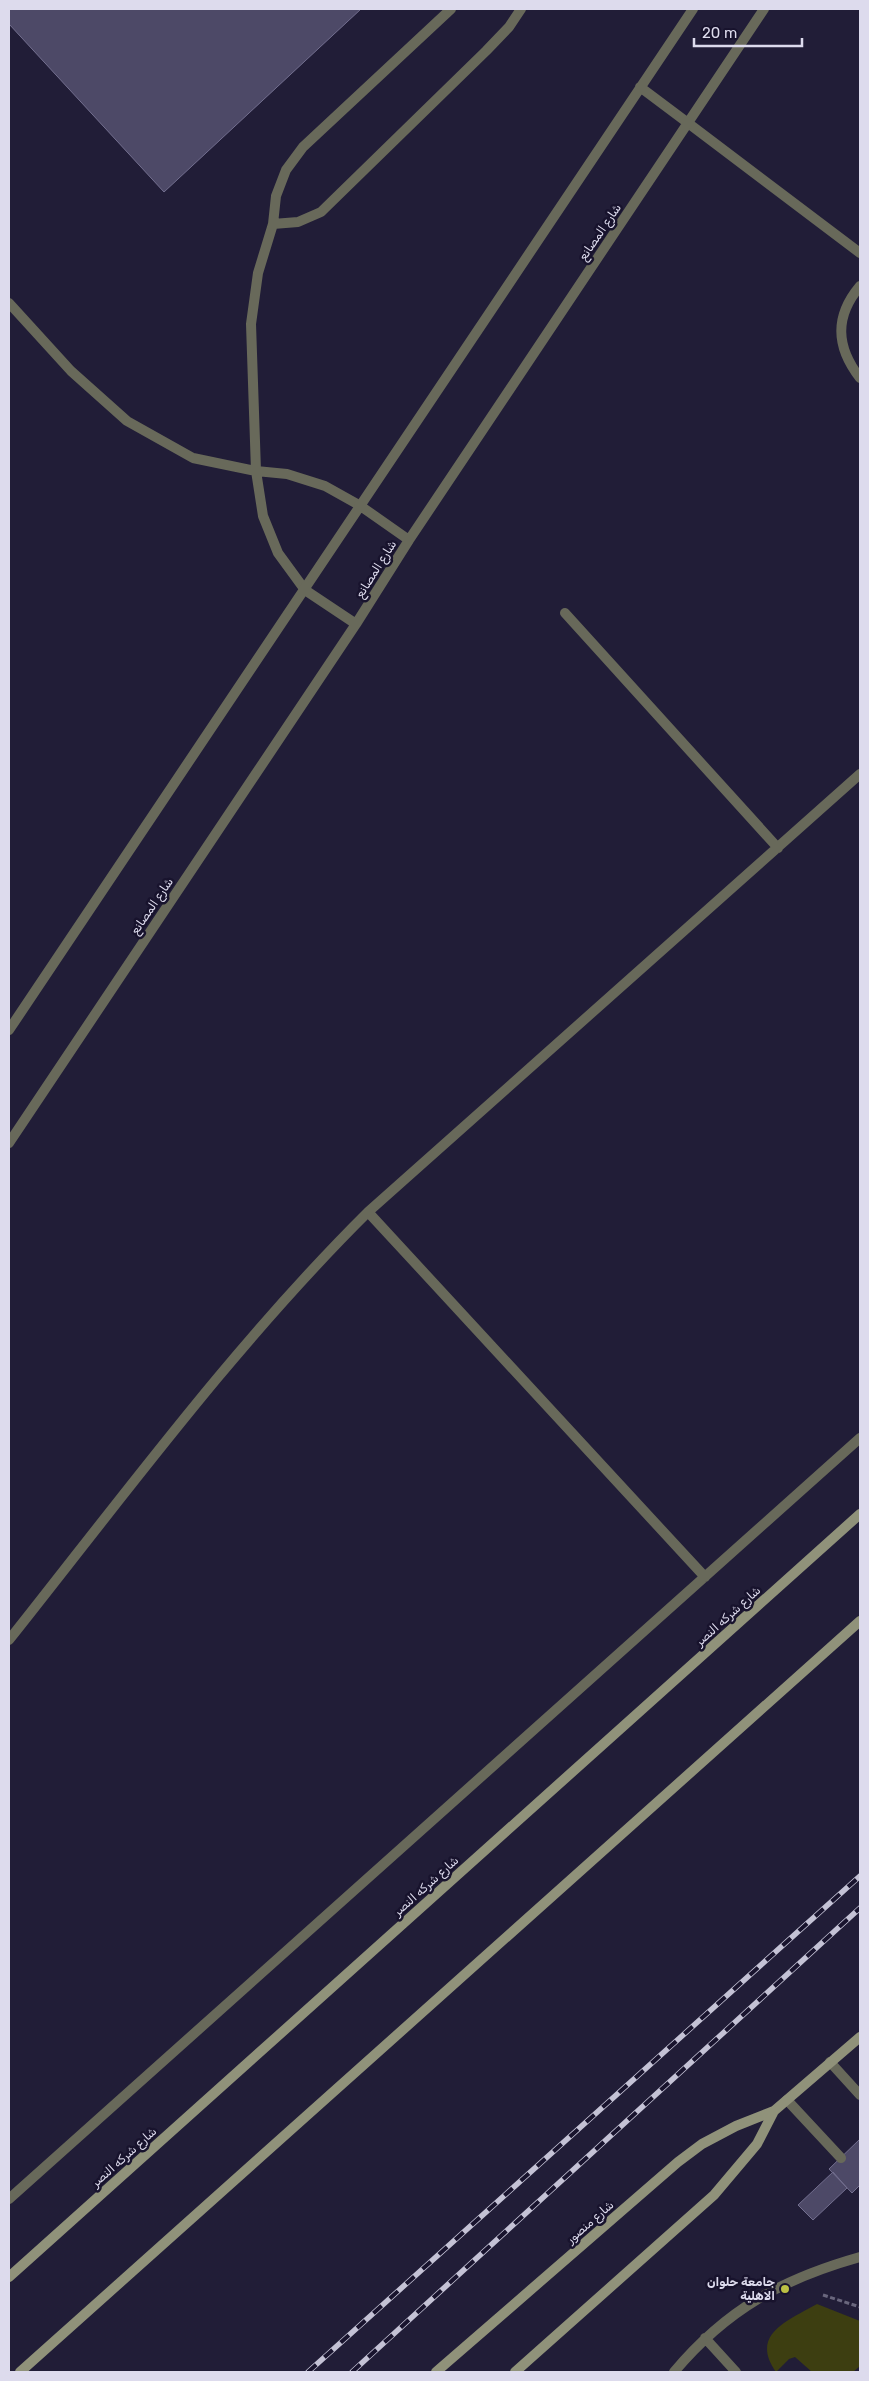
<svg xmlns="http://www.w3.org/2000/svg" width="869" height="2381" viewBox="0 0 869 2381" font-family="Rubik,Vazirmatn,sans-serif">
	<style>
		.green { fill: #3d3e11 }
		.building { fill: #4d4967; stroke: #736f8f }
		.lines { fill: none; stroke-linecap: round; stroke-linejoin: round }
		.path { stroke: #69667d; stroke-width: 3; stroke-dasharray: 5 2.5; stroke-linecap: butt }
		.lane { stroke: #68695a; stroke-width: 10 }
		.street { stroke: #68695a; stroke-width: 10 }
		.secondary { stroke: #90927a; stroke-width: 10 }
		.rail-casing { stroke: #c4c2d5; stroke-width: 5.5 }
		.rail { stroke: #18132d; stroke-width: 4; stroke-dasharray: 11; stroke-linecap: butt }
		.poi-dot { fill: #bbc044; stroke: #18132d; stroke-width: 2 }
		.labels { text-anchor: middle; stroke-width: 5; stroke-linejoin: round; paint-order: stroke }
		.street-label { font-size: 12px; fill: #dddbed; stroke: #18132d }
		.poi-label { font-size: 12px; font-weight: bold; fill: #dddbed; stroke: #18132d; text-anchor: end }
	</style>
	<rect width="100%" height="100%" fill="#211d37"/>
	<path class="green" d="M817,2304l43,17v45l-7,6h-41l-17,-15 -6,2 -13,13c-27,-38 13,-52 41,-68z"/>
	<path class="building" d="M9,9h352l-197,183 -155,-168z
		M860,2139v46l-8,8 -23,-24z
		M833,2172l14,16 -34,32 -15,-15z"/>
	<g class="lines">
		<path class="path" d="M823,2295l37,12"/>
		<path class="lane" d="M688,123l172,130
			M273,224l25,-2 23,-10 165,-161 23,-24 12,-18
			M860,286c-26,31 -24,61 0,92
			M9,303l62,68 56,50 66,37 63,13 31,3 38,12 34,19
			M305,590l-27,-37 -15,-37 -7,-45 -5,-147 7,-51 15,-49 3,-28 10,-26 17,-23 148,-138
			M565,613l213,235
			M368,1212l337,365
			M9,1640c116,-146 227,-297 359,-428l492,-438
			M830,2062l30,33
			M787,2100l54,58
			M9,2199l851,-761
			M705,2338l31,34
			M674,2372c53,-63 108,-93 186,-115"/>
		<path class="street" d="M640,87l48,36
			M359,505l50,35
			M305,590l51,34
			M9,1030l684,-1021
			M9,1143l347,-519 53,-84 355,-531"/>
		<path class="secondary" d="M9,2277l851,-763
			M20,2372l840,-751
			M436,2372l242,-210 24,-18 34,-18 38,-15 86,-74
			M515,2372l199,-177 43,-51 17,-33"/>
		<defs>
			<path id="rail" d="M308,2372l552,-496
				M352,2372l508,-464"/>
		</defs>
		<use href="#rail" class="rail-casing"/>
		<use href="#rail" class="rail"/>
	</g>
	<circle class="poi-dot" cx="785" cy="2289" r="5"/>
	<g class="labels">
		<g class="street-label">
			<text transform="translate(600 232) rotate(-56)" y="4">شارع المصانع</text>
			<text transform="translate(376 569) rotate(-58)" y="4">شارع المصانع</text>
			<text transform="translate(152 906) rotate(-56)" y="4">شارع المصانع</text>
			<text transform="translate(728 1616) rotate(-42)" y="4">شارع شركه النصر</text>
			<text transform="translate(426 1886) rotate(-42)" y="4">شارع شركه النصر</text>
			<text transform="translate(124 2157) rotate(-42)" y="4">شارع شركه النصر</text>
			<text transform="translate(590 2222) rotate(-41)" y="4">شارع منصور</text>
		</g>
		<g class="poi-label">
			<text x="775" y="2286">جامعة حلوان<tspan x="775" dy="14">الاهلية</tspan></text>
		</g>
	</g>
	<rect width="869" height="2381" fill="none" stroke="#dddbed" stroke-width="20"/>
	<path d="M694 38v8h108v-8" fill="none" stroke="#dddbed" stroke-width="2.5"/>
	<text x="702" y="38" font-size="15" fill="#dddbed" stroke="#18132d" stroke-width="4" paint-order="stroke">20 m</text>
</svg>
